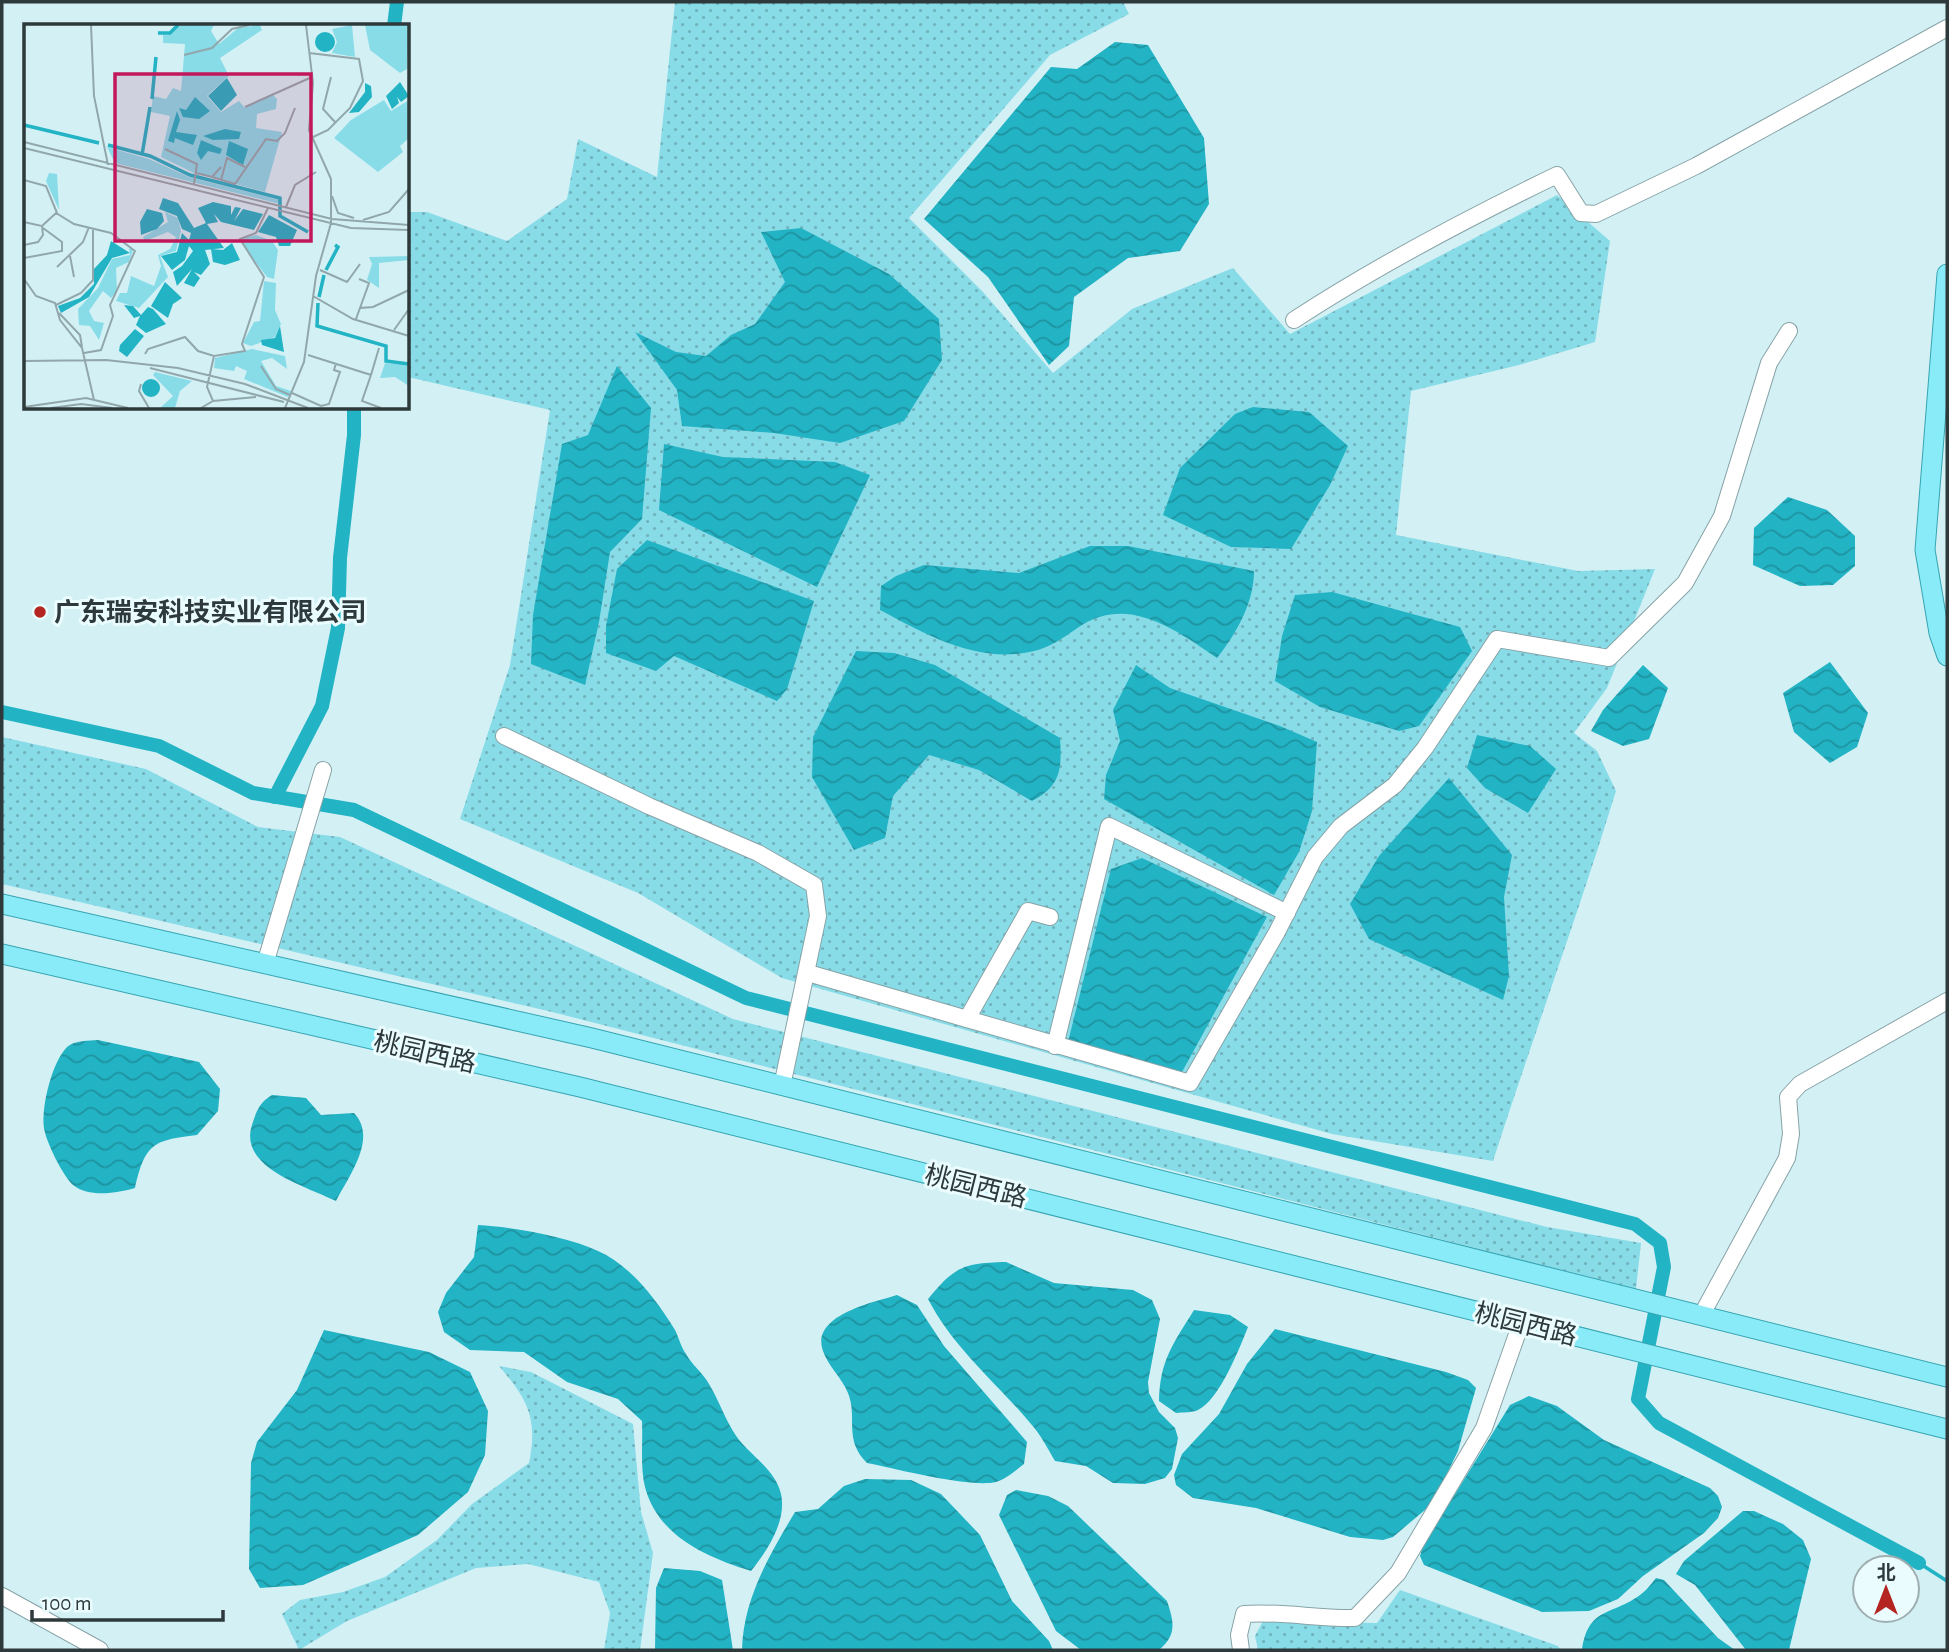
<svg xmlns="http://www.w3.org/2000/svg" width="1949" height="1652" viewBox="0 0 1949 1652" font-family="'Alegreya Sans','Noto Sans SC',sans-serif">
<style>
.grass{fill:url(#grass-dots)}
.water{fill:url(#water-waves)}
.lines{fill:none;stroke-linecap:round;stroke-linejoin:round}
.stream{stroke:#22b3c4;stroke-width:3.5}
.canal{stroke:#22b3c4;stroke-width:14}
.minor-casing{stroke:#87a3a7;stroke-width:18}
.major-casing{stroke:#36a4b2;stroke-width:21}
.minor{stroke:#fff;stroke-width:16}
.major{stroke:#89ebf7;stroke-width:19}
.poi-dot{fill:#b42420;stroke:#eafcfe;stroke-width:2.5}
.labels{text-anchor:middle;stroke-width:6;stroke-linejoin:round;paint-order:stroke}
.poi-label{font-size:26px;font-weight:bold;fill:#2e393b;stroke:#eafcfe;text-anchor:start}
.street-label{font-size:26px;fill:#2e393b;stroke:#eafcfe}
.inset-river{fill:none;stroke:#22b3c4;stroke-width:3.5}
.inset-road{fill:none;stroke:#91a7ab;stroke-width:2}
.view{fill:#c2185b;fill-opacity:0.15;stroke:#c2185b;stroke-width:3.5}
.inset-edge{fill:none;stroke:#2e393b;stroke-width:3.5}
</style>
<defs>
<pattern id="grass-dots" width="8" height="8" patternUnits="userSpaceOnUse" patternTransform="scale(1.75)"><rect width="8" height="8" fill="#88dce8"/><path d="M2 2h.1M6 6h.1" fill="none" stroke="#70b3bd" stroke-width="1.8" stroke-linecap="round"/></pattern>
<pattern id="water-waves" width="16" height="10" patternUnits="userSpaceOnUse" patternTransform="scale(1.75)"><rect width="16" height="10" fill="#22b3c4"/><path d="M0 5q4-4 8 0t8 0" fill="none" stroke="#1e93a0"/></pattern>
</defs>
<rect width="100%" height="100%" fill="#d3f1f5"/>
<g class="grass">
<path d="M675 2H1123L1129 14 1050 55 909 218 983 292 1053 373 1132 309 1233 268 1290 334 1557 195 1610 241 1595 342 1519 365 1411 391 1396 535 1578 571 1655 569 1607 688 1574 733 1597 751 1616 791C1578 915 1533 1037 1493 1161L1332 1134 782 978 638 893 460 819 510 665 550 410 408 377V212H427L507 241 567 199 578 139 657 177Z"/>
<path d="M2 737 146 769 258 827 340 837 733 1019 1547 1227 1641 1243 1636 1289 548 1011 2 884Z"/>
<path d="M499 1366 531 1372 633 1424 641 1512 653 1553 640 1650H604L610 1613 599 1582 528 1564 476 1568 347 1621 299 1650 282 1614 300 1600 343 1592 385 1577 437 1540 472 1504 529 1463C538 1418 528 1400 499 1366Z"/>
<path d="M1400 1590 1558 1646 1561 1650H1258L1255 1636 1263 1621 1377 1623Z"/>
</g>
<g class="water">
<path d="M1115 42 1148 45 1204 138 1209 204 1180 251 1128 258 1074 297 1069 346 1049 365 988 277 924 219 1051 67 1077 69Z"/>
<path d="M801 228 889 274 939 319 942 360 904 421 840 443 774 433 682 426 677 390 635 332 676 352 706 356 731 335 755 324 785 282 761 232Z"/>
<path d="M617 366 651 408 642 519 610 552 599 622 585 685 531 664 533 615 562 444 588 435Z"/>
<path d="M1253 407 1309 412 1348 446 1330 485 1291 549 1231 547 1163 515 1180 468 1235 414Z"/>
<path d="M664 444 723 457 835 462 870 475 817 587 659 510Z"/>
<path d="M1788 497 1827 510 1855 536V566L1833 585 1800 586 1753 565 1754 528Z"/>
<path d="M647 540 814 601 787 689 777 701 674 656 656 671 606 653V626L617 569Z"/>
<path d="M1090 546H1128L1254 571C1254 603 1236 634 1217 658 1178 631 1129 595 1082 625 1056 642 1048 651 1015 654 967 658 921 632 880 610L881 586 896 576 924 565 1019 573Z"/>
<path d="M1332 592 1460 627 1472 651 1419 726 1399 731 1320 707 1275 681 1282 636 1295 595Z"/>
<path d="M856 651 894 653 935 665 1060 738C1062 769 1061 786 1032 801L979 770 929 755 893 796 885 838 854 850 812 777 813 737Z"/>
<path d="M1830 662 1868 713 1857 747 1830 763 1794 732 1783 693Z"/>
<path d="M1136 665 1170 688 1280 726 1317 742 1312 811 1299 852 1274 895 1104 799 1106 775 1120 741 1113 710Z"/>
<path d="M1643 665 1668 688 1649 739 1623 746 1591 731 1603 710Z"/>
<path d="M1477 735 1530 746 1556 769 1528 813 1485 788 1467 768Z"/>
<path d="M1449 778 1512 855 1504 897 1509 976 1503 1000 1369 939 1350 904 1379 856Z"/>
<path d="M1142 858 1267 917 1182 1072 1068 1042 1111 869Z"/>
<path d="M98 1040 199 1062 220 1089 218 1111 197 1135C153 1140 145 1144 135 1188 118 1193 89 1198 73 1185 63 1176 46 1142 44 1128 41 1107 52 1062 67 1047 75 1040 89 1041 98 1040Z"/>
<path d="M272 1095 306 1098 321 1115 354 1113C378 1138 349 1176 336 1201 306 1186 238 1168 252 1125 257 1110 259 1103 272 1095Z"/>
<path d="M478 1225C513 1227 566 1236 598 1251 630 1265 657 1300 675 1330 679 1338 681 1347 686 1354 692 1365 703 1373 709 1384 718 1399 724 1416 733 1431 746 1454 775 1467 781 1494 787 1521 767 1551 751 1571 706 1557 658 1536 645 1487 640 1467 643 1442 642 1421L618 1399 567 1382 524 1352 470 1350 444 1332 438 1312 446 1293 474 1257Z"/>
<path d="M1006 1262 1054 1283 1133 1290 1152 1300 1160 1319 1148 1382 1149 1393 1159 1412 1175 1428 1178 1438 1172 1469 1165 1478 1145 1484 1113 1483 1086 1466 1055 1461C1048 1449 1041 1435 1031 1424 996 1382 954 1349 928 1299 955 1266 964 1263 1006 1262Z"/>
<path d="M897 1295 917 1305 944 1346 1027 1442 1024 1464C1016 1470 1006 1479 996 1482 970 1488 897 1469 867 1463 843 1439 858 1418 848 1393 842 1378 828 1366 823 1351 810 1315 875 1302 897 1295Z"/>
<path d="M1194 1310 1230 1315 1248 1327C1239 1349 1220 1399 1198 1410 1192 1413 1183 1412 1176 1413L1159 1401C1160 1360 1173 1344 1194 1310Z"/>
<path d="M1275 1329 1446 1372 1468 1380 1476 1388 1458 1451 1439 1490 1426 1509 1393 1537 1383 1540 1350 1537 1256 1508 1193 1498 1176 1485 1174 1475 1182 1454 1219 1414 1247 1364Z"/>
<path d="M324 1330 429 1352 470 1372 488 1411 485 1455 468 1492 418 1535 303 1585 260 1588 249 1569 251 1463 257 1442 297 1390Z"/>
<path d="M1529 1396 1557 1406 1604 1440 1710 1488 1718 1496 1722 1507 1718 1518 1704 1533 1643 1576 1618 1599 1589 1611 1542 1612 1424 1565 1420 1556 1423 1546 1510 1405Z"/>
<path d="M865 1479 911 1480 941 1494 980 1535 1012 1601 1049 1641 1053 1650H742C743 1599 770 1554 795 1512L818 1509 844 1486Z"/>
<path d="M1016 1490 1048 1496 1068 1506 1167 1601C1174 1622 1177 1635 1159 1650H1081L1056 1631 999 1515 1007 1495Z"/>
<path d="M1743 1511H1754L1783 1524 1803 1540 1811 1559 1789 1650H1746L1695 1585 1676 1574 1684 1561Z"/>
<path d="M664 1568 700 1571 722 1580 733 1650H655L656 1588Z"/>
<path d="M1656 1578 1664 1580 1718 1638 1735 1650H1582C1588 1607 1611 1616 1640 1595 1646 1591 1651 1584 1656 1578Z"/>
</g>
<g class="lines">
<path class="stream" d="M1919 1563 1947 1581"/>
<g class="canal">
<path d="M394 26 397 2"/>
<path d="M2 712 159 746 253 793 354 810 746 998 1635 1224 1660 1243 1664 1267 1638 1399 1659 1423 1919 1563"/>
<path d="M275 797 322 706 338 628 340 558 354 435V408"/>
</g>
<g class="minor-casing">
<g id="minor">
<path d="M1294 320C1378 265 1466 219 1557 175L1581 213 1596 214 1696 166 1947 28"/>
<path d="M504 736 649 806 758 853 814 885 818 916 782 1086"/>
<path d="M265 964 323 770"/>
<path d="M808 973 967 1019 1028 911 1050 917"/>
<path d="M967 1019 1190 1083 1277 932 1315 857 1341 826 1395 785 1425 748 1497 639 1609 658 1685 583 1722 516 1769 363 1789 331"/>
<path d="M1055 1046 1109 826 1287 913"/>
<path d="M1701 1316 1787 1158 1791 1134 1788 1097 1800 1084 1947 1001"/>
<path d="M2 1596 100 1650"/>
<path d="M1241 1650 1239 1635 1244 1614C1281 1611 1318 1619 1355 1618L1398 1573 1484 1428 1521 1323"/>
</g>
</g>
<g class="major-casing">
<g id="major">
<path d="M1947 274 1925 550 1939 633 1947 656"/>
<path d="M2 904 592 1038 1947 1377"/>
<path d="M2 954 580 1087 1947 1429"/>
</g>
</g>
<use href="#minor" class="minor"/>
<use href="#major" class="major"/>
</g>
<circle class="poi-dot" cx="40" cy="612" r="7"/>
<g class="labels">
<g class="poi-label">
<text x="54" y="621">广东瑞安科技实业有限公司</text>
</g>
<g class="street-label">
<text transform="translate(425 1052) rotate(13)" y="9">桃园西路</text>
<text transform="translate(976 1186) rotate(14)" y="9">桃园西路</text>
<text transform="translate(1526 1324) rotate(14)" y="9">桃园西路</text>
</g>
</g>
<g transform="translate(24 24)">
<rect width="385" height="385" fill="#d3f1f5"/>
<path d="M155 1H190L187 7 195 20 214 4 236 1 238 6 196 34 205 52 183 72 197 88 215 77 221 84 248 70 253 75 252 85 233 90 232 104 258 108 241 168 170 149 137 133 146 92 127 88 129 72 142 75 149 64 157 67 161 20 139 19V11L147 10ZM328 1 331 33 308 29 313 18 308 5ZM341 1H385L383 45 376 49 346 26ZM360 76 367 87 385 76V114L376 122 379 128 354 148 310 114 327 96ZM83 123 125 135 165 153 256 176V180L91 139ZM25 149 33 150 35 186 22 157ZM141 188 154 194 157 207 152 227 136 232 144 253 115 284 92 277 96 269H103L107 252 130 262 137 242 134 231 146 225 152 213 144 208 121 217 119 213 144 198ZM232 211 248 217 254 226 250 255 243 253 218 220V214ZM105 224 109 226 105 238 92 244 93 267 87 274 79 267 65 287 70 297 80 299 75 316 66 302 55 301 54 285 74 264 88 235 106 231ZM240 257 252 259 251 286 257 300 251 313 227 322 219 319 230 298 236 297ZM228 325 261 332 263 345 248 334 237 337 252 362 267 367 264 373 220 355 223 347 212 342 210 347 190 344 191 334ZM131 348 168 357 156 367 151 384H136L149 372 129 351Z" fill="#88dce8"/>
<path d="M385 232V236L355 239V264L343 256 348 240 345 233ZM361 339 385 341V362L371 353 356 354Z" fill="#88dce8"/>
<path d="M291 18a10 10 0 1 1 20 0a10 10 0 1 1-20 0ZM203 54 213 71 197 87 184 72ZM376 58 385 72 377 78 373 73 375 79 368 85 362 72ZM341 59 347 62 348 73 335 88 325 89 341 68ZM171 73 186 87 175 95 159 93 155 84 162 86ZM153 87 156 96 152 108 173 111 169 121 151 114 150 119 144 117ZM201 105 217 108 215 115 189 116 179 112ZM177 116 198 125 196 130 184 127 177 136 173 129ZM205 117 224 125 219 141 202 131ZM139 174 154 179 170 204 182 199 174 184 189 178 207 182V191L211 183 217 184 210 197 219 185 239 190 230 206 197 198 190 190 194 198 183 200 200 224 181 226 186 240 177 251 170 248 176 254 170 263 160 259 168 245 153 262 149 248 158 242 169 227 165 222 161 236 148 246 137 232 153 228 158 209 165 216 167 209 158 205 153 192 135 185ZM123 185 138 189 140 197 133 205 117 211 116 198ZM245 191 273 206 266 222H255L252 213 234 208ZM87 217 106 229 88 234 65 273 37 289 34 282 56 274 70 260 69 246 83 231ZM208 219 216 236 201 241 189 238 187 225 199 226ZM141 258 158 274 149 280 144 294 127 282ZM100 281 109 282 117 291 124 283 129 285 142 300 122 309 112 301 116 292 110 294ZM256 302 260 328 238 321 237 316 251 314ZM111 305 120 312 103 333 95 327 96 321ZM118 364a9 9 0 1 1 18 0a9 9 0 1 1-18 0Z" fill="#22b3c4"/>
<path class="inset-river" d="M134 9H146L154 1M128 75 132 33M0 101 75 119M84 121 126 132 166 151 256 174V192L284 208M118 131 126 83M302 246 314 223 311 221M295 273 300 251M294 279 293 302 362 322V337L385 340"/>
<path class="inset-road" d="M67 1 70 72 84 141M285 29 335 35 339 57 326 84 304 106 287 114M160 31 188 24 208 5 225 1M307 53 299 85 311 98M221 83 288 53M0 118 308 195 385 201M0 124 327 204 385 206M141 125 173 140 170 160M172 149 188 153 197 143M188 153 211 160 242 115 253 117 261 109 271 84M0 156 22 162 33 189M197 156 203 134 221 143M308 172 314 189 330 194M262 183 271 161 292 148M339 196 365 188 385 165M0 198 18 202 19 211 14 218 0 221M18 202 32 189 50 200 87 209 111 227 86 281 89 292 77 326 60 329M46 232 50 253M0 234 38 227V218L19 204M33 243 59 218 65 203M296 246 323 258 336 240M0 255 12 272 31 279 36 296 58 324 70 376M335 255 345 259 336 284M289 272 329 295 385 312M32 281 57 269 69 256V204M35 289 56 311 58 323M332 295 336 284 349 283 385 266M370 306 385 285M121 330 124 325 161 313 174 327 190 332 221 327 218 320 240 253 216 215 232 209 244 184M284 331 347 351 338 377 357 384M0 337 82 336 154 344 221 360 284 384M237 342 252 365 266 371M126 344 260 378M347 351 355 324M117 360 115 367 125 384M268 369 297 382 305 380 316 348 310 346 312 339M189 377 183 363 190 332M0 383 62 374 104 384M27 384 57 380 88 384M177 384 189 377 232 373M261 384 280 338 292 252 307 199V155L285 106 289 59 282 1"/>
<path class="view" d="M91 50H287V217H91Z"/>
<rect width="385" height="385" class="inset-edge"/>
</g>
<rect width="1949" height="1652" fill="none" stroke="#2e393b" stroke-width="7"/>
<g transform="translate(1886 1589)"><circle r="33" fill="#eafcfe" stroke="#9faeb0" stroke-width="2"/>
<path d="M0-5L12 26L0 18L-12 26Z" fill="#b42420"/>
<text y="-10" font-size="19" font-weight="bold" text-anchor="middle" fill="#2e393b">北</text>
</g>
<path d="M32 1610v10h191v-10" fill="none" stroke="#2e393b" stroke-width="3.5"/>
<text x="42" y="1610" font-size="21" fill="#2e393b" stroke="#eafcfe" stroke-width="5" paint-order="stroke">100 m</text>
</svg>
